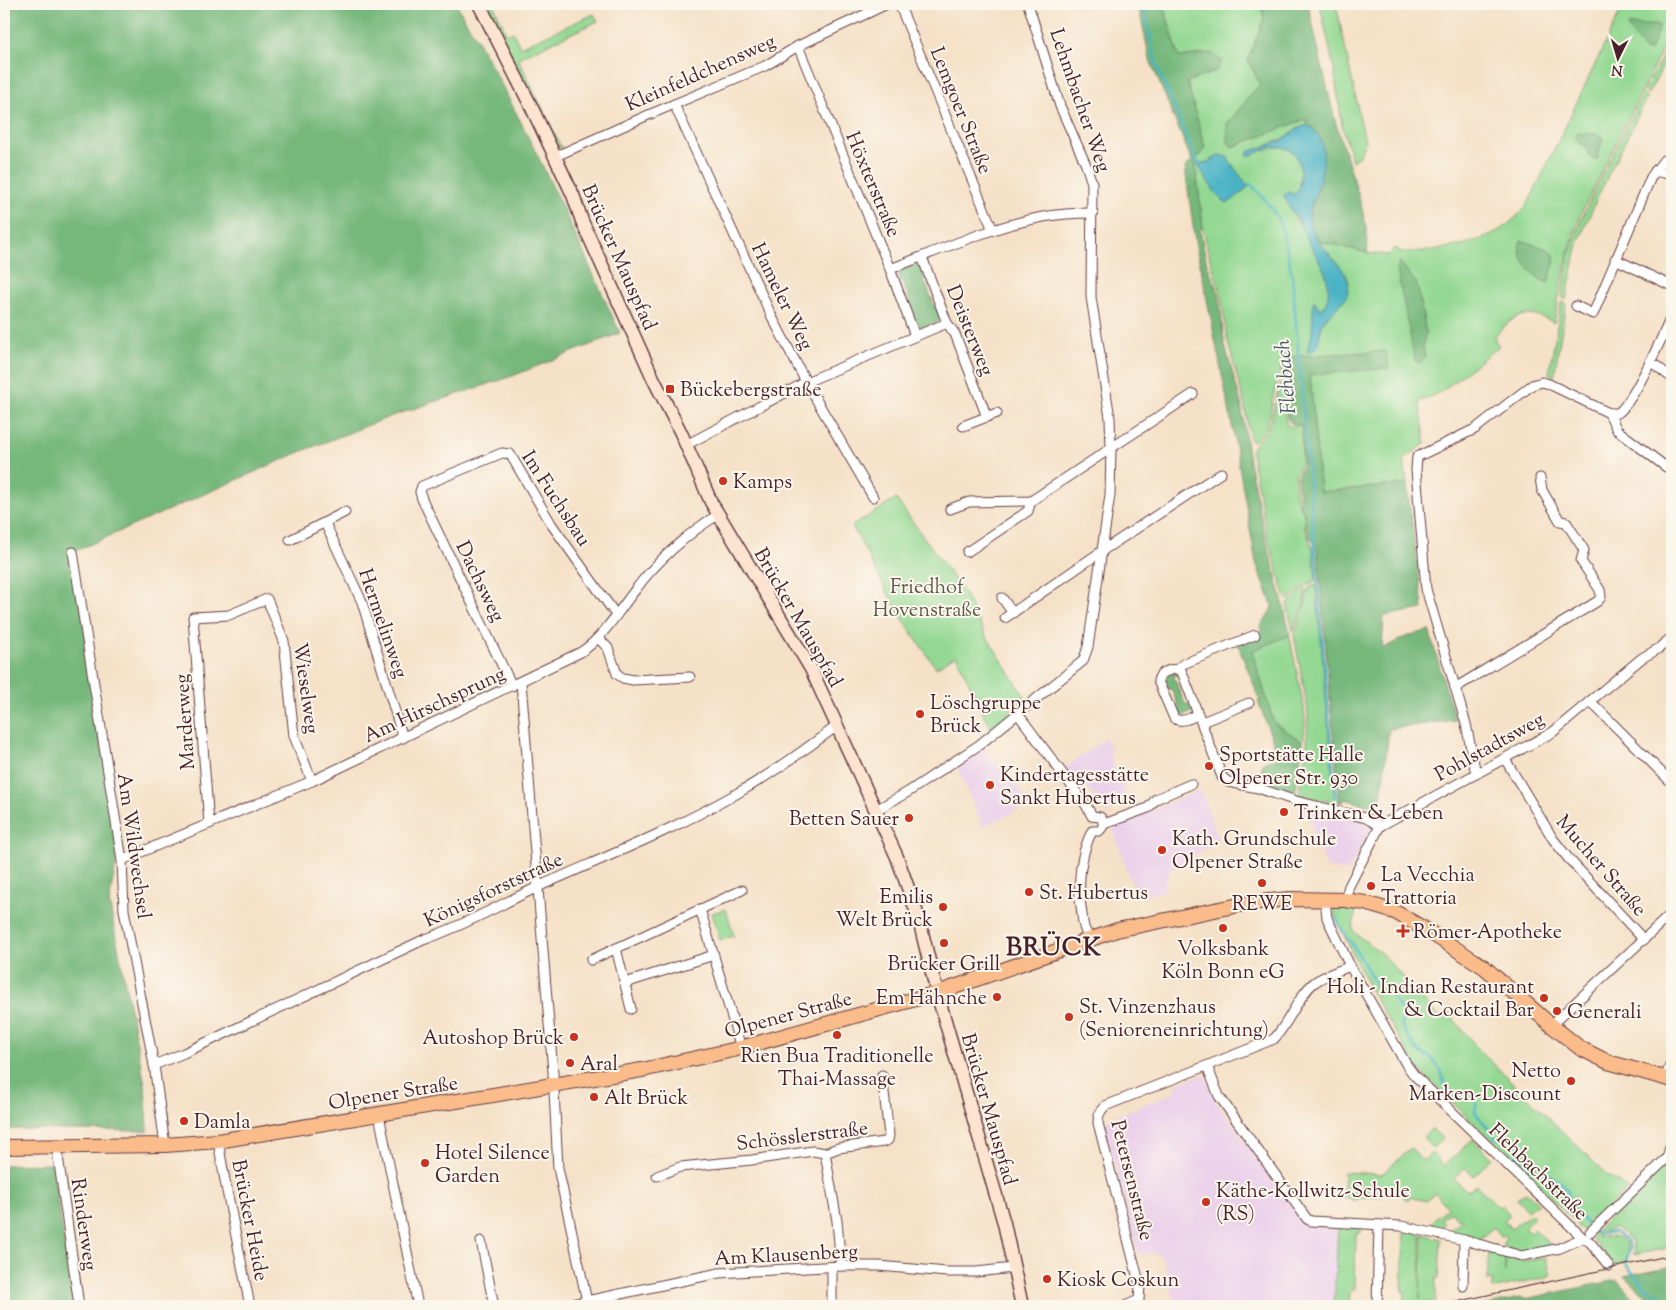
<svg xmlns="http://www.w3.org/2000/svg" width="1676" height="1310" viewBox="0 0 1676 1310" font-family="'Sorts Mill Goudy',serif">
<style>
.built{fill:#ecd1ea}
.green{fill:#93d892;stroke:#6e7c5e;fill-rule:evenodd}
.forest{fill:#76b87c;stroke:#606c54}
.water{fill:#48b3c5;stroke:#496978}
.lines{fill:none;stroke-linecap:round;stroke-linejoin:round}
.stream{stroke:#48b3c5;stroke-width:2.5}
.street-casing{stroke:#643c42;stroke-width:11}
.secondary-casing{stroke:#643c42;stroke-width:15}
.primary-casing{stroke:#643c42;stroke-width:16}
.street{stroke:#fff;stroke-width:9}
.secondary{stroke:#fde4d1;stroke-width:12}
.primary{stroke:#fabc8b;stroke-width:14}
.tram{stroke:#4a1f2b;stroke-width:1}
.poi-dot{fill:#c8321e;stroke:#fbf7ec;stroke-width:2}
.labels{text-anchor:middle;stroke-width:4;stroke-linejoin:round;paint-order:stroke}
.street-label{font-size:20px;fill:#4a1f2b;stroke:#fbf7ec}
.poi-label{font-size:20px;fill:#4a1f2b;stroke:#fbf7ec;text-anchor:start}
.park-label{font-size:20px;fill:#60564a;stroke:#fbf7ec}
.water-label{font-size:21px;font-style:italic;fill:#495a69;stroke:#fbf7ec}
.district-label{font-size:25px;font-weight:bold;letter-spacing:1px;fill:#4a1f2b;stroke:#fbf7ec}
</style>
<rect width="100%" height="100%" fill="#fbf7ec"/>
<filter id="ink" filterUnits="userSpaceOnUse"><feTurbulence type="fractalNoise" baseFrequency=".02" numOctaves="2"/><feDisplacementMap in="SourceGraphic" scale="10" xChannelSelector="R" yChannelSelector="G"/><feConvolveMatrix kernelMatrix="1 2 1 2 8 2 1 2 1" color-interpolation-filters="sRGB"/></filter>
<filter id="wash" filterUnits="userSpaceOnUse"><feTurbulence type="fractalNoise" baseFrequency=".0096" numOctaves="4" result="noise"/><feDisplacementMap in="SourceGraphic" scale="20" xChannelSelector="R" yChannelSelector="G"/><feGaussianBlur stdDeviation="1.12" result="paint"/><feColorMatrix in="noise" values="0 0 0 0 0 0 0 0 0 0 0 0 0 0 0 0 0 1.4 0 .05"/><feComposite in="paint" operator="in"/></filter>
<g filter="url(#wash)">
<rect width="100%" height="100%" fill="#f5e1c7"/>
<g class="built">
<path d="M1106 738 1112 751 1109 753 1129 804 1109 811 1110 813 1107 814 1085 785 1083 787 1077 778 1074 780 1065 768Z"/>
<path d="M985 748 993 764 996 763 1007 777 1022 792 1027 806 983 827 957 767Z"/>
<path d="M1201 790 1219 840 1178 866 1170 869 1163 891 1136 897 1112 827Z"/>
<path d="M1304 806 1365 821 1368 825 1370 829 1368 836 1349 871 1328 869Z"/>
<path d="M1200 1075 1206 1077 1215 1100 1299 1217 1301 1223 1305 1226 1337 1227 1334 1306H1176L1169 1284 1170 1281 1162 1258 1159 1255 1152 1253 1140 1255 1137 1251 1105 1125 1107 1120 1175 1092 1177 1084Z"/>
</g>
<g class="green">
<path d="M485 4H493L507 34 513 32 520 47 594 14 598 21 518 58 562 149 555 145Z"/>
<path d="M1163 4H1261L1264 19 1248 60 1260 84 1227 124 1232 147 1306 119 1308 125 1299 128 1281 140 1248 152 1251 155C1259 152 1269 147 1277 147 1303 147 1303 175 1297 193L1294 194 1288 192 1284 194C1291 221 1348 283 1322 309L1318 307 1314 300 1312 334 1307 351 1319 339 1323 322 1345 299 1349 282 1347 276 1319 241 1367 253 1388 255 1395 248 1402 252H1411C1457 248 1506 241 1531 198L1624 4H1672V30L1581 214C1567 250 1561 286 1554 323 1528 308 1514 314 1495 336V340L1499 346 1442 391 1419 402 1426 443 1404 459 1407 484 1320 492 1310 374 1389 368 1281 356C1282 363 1279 369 1282 376 1266 394 1279 425 1252 442L1250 440 1244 402 1227 339 1221 294 1210 259 1203 228 1195 161 1205 148 1187 82 1216 71 1211 53 1179 57ZM1220 155 1227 157 1239 176 1246 182 1248 187 1229 202 1198 165V163C1206 165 1213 159 1220 155Z"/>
<path d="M1320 4H1336L1365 142 1359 156 1352 161 1342 125 1334 69Z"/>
<path d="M1672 38 1670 48 1672 58 1668 57 1648 94 1645 90Z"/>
<path d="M1643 94 1647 97 1598 196 1578 243 1566 300 1563 298 1562 296 1569 255 1580 223 1596 188Z"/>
<path d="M1563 302 1566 303 1554 377 1549 374 1561 303Z"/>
<path d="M1281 383 1283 384 1288 407 1285 417 1287 425 1292 427 1298 425 1301 427 1302 457 1301 464 1295 476 1296 495 1300 507 1302 509 1305 519 1304 527 1313 549 1316 580 1302 588 1288 600 1285 596 1267 535 1251 452C1253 442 1263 438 1267 429 1275 415 1274 397 1281 383Z"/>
<path d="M896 499 952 576 966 596 985 634 1027 700 990 728 956 655 936 668 899 614 852 526Z"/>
<path d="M1316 584 1335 803 1299 795 1307 744 1308 711 1294 635 1305 606 1308 589 1311 586Z"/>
<path d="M1303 589H1306L1304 604 1293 631 1287 604Z"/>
<path d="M1287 623 1304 708 1305 725 1303 742 1274 723 1257 668 1249 654 1258 645 1272 642Z"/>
<path d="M1335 907 1356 911 1353 926 1354 932 1383 955 1440 1019 1448 1012 1479 1050 1606 1174 1628 1189 1587 1230H1583L1577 1227V1224L1422 1073 1413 1062 1370 990 1335 917Z"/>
<path d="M726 909 734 936 720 940 712 913Z"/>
<path d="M1432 1129 1443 1139 1432 1148 1423 1137Z"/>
<path d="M1473 1140 1492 1158 1474 1176 1465 1168 1454 1179 1467 1191 1476 1185 1499 1207 1502 1205 1510 1215 1504 1220 1511 1229 1531 1214 1534 1218 1524 1228 1530 1233 1534 1229 1549 1243 1550 1247 1522 1252 1502 1247 1506 1236 1504 1235 1502 1237 1494 1227 1478 1240 1447 1232 1462 1221 1460 1218 1457 1220 1454 1214 1450 1212 1441 1219 1444 1223 1439 1230 1426 1227 1448 1208 1435 1192 1427 1201 1409 1197 1408 1200 1404 1199 1405 1188H1382V1196L1357 1198 1356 1200H1351L1350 1198 1343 1197 1344 1172 1382 1174 1411 1148 1423 1161 1432 1153 1443 1166Z"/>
<path d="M1672 1154V1247L1634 1255C1635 1239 1627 1235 1614 1228L1602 1233 1597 1230 1672 1158Z"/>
<path d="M1526 1192 1538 1203 1527 1211 1517 1199Z"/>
<path d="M1338 1227 1361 1228V1233H1356L1355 1290H1350V1306H1334Z"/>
<path d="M1404 1230 1421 1234 1420 1299 1423 1234 1441 1239 1439 1278H1436V1301L1404 1306 1405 1292H1402Z"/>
<path d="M1594 1232 1599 1237C1611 1235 1627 1235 1628 1251 1628 1255 1625 1259 1625 1263L1613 1265 1592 1239V1236Z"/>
<path d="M1489 1251 1505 1256V1273L1506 1257 1523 1261 1546 1257 1551 1276 1492 1289V1280H1487Z"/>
</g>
<g class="forest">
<path d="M4 4H456C519 109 569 221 620 333L510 377 392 416 300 452 73 552 118 853 109 901 145 1085 148 1131 4 1129Z"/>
<path d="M1138 4H1163L1179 57 1211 53 1222 61 1216 71 1187 82 1205 148 1195 161 1203 227 1200 231 1207 264 1219 294 1224 342 1241 403 1249 462 1264 532 1283 603 1290 635 1252 651 1274 723 1303 742 1295 794 1259 783 1263 763 1279 757 1258 701 1260 700 1238 645 1259 636 1261 632V626L1273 607 1256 563 1230 414 1195 240 1185 167 1192 161 1150 60Z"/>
<path d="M1261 4H1308C1317 42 1325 81 1335 120 1343 150 1373 227 1367 253L1319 241 1310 227 1309 220 1311 208 1320 183 1313 128 1308 125 1306 119 1232 147 1228 142 1227 124 1260 84 1248 60 1264 19Z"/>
<path d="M1629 25H1655L1660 26 1650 51 1644 50 1628 28Z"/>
<path d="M1577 133 1597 134 1603 138 1597 159 1593 160 1588 154 1586 146 1579 143 1575 139Z"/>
<path d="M1521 240 1547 249 1554 254 1555 260 1548 283C1534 278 1514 257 1521 240Z"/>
<path d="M1400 262 1417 284 1426 333 1423 344 1425 357 1420 363 1415 361 1398 274 1397 269Z"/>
<path d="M910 265C918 264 921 266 925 272L923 277 935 307 939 308 940 317 938 322C927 327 918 332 913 317L914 313 903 283 898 279 901 269Z"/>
<path d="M1386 351 1389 368 1310 375 1320 492 1407 484 1423 609 1384 616 1382 649 1403 638 1429 630 1455 720 1389 729 1380 808 1344 799 1343 803H1339L1317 547 1310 538 1305 525 1304 513 1300 505 1297 477 1303 465 1302 426 1292 424 1287 418C1291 397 1278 376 1284 357Z"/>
<path d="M1177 672 1181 676 1173 675 1185 704H1192L1193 712 1179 717 1174 711H1180L1172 690 1163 686 1162 682 1164 675Z"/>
<path d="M52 1164 74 1306H4V1165Z"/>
<path d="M1672 1266V1306H1659L1624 1276Z"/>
<path d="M1617 1280 1640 1306H1482L1520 1298 1525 1299Z"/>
</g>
<g class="water">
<path d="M1308 125C1328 137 1325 165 1319 184 1316 196 1308 208 1309 220 1311 248 1358 268 1347 295 1342 306 1331 311 1324 320 1317 331 1323 346 1309 353L1307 351 1312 334 1313 303 1315 301 1319 309 1323 308C1337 287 1320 261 1309 243 1304 235 1302 226 1297 218 1292 210 1286 203 1284 194L1286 192 1294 194 1297 193C1303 175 1303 146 1277 147 1269 147 1259 153 1251 155H1247L1248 152 1281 141 1299 128Z"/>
<path d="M1220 155 1227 157 1248 187 1233 200 1227 203C1216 197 1202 174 1197 162 1206 165 1212 160 1220 155Z"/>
</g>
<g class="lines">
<g class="stream">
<path d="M1143 4 1156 64 1191 148 1197 162 1200 163"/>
<path d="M1246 184 1252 185C1261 195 1272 207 1278 219 1286 236 1288 258 1292 276L1336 804"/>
<path d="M1336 917 1343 932 1353 945 1379 990 1391 995 1406 1018 1402 1023V1027L1417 1051 1430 1057 1441 1070 1445 1087 1456 1096 1460 1097 1467 1094C1478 1097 1477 1102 1475 1112L1495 1137 1499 1139 1510 1140 1517 1147V1158L1527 1168 1543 1171 1562 1183 1569 1194 1568 1205 1598 1234 1614 1232 1626 1239 1630 1247 1626 1262 1627 1266 1645 1287 1672 1301"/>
</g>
</g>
</g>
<g filter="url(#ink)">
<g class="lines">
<g class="street-casing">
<g id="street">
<path d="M899 4 993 230"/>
<path d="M798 46 890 269 915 336"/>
<path d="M674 104 772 317 806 382 873 497"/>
<path d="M554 157 646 116 765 66 798 46 887 4"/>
<path d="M1655 171 1672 175"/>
<path d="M922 257 947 323 955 334 987 417"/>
<path d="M1615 259 1672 286"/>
<path d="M890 269C940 250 990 227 1043 217 1059 214 1076 213 1093 213"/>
<path d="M1576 306 1593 314 1651 177 1664 160 1670 159 1672 161"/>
<path d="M1650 361 1672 378"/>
<path d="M1609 413 1617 430 1666 467 1672 469"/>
<path d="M963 426 997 413"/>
<path d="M686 445 806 382 947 323"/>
<path d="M950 509 969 502 1031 501 1193 394"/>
<path d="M325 523 362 602 403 738"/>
<path d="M290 540 345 512"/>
<path d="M73 552 122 860 124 910 154 1065 165 1145"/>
<path d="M967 552 1028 511 1031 501"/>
<path d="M1002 598 1013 613"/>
<path d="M1005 618 1102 551 1221 473"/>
<path d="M598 638 608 648 617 674 623 678 633 680 690 677"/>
<path d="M1179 669 1183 664 1255 635"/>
<path d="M521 682 553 1072 558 1168 588 1306"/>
<path d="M512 686 422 499 420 492 422 486 502 453 510 454 552 525 616 615"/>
<path d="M1455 688 1598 601 1601 597 1600 590 1581 561 1584 550 1566 522 1560 521 1542 490 1540 478"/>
<path d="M1590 701 1672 783"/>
<path d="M1018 714 1086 805 1092 816"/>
<path d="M1197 714C1191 719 1180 723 1174 718L1158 681C1159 672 1171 669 1179 669L1182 672 1222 777 1228 782 1258 788 1296 801 1366 818 1380 826"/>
<path d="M1202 722 1249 703"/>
<path d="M1505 759 1553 839 1568 858 1644 940"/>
<path d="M1476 774 1466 724 1426 589 1416 470 1417 457 1475 429 1532 385 1542 382 1549 384 1609 413H1618C1635 400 1662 337 1672 315"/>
<path d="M876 810 908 792 979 745 1083 661 1088 647 1110 495 1111 448 1110 418 1091 297 1092 183 1086 165 1060 106 1028 4"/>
<path d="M209 824 193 617 229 615 267 599 284 641 294 736 312 781"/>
<path d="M1104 824 1148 808 1156 799 1191 784"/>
<path d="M122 860 312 781 581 652C604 637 619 610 636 589 654 564 691 530 718 515"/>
<path d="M1325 899 1327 918 1350 966 1406 1064 1414 1075 1583 1238 1590 1242 1609 1266"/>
<path d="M1345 900 1349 886 1380 826 1553 732 1642 658 1658 649 1672 637"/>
<path d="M700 909 741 1048"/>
<path d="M1091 940C1084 932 1083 924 1082 914 1077 885 1079 858 1092 831H1099C1104 827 1105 822 1100 817L1092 816"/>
<path d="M616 948 631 1009"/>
<path d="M591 960 742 890"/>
<path d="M625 983 714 955"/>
<path d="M1551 1025 1672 913"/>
<path d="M154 1065 184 1053 423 940C464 926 501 904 540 886 605 857 675 829 736 794 772 774 804 750 837 726"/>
<path d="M1207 1066 1219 1096 1307 1219 1311 1221 1401 1226 1464 1240 1522 1256 1560 1248 1583 1238"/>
<path d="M1665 1078 1672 1061"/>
<path d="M379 1115 418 1306"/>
<path d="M218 1141 225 1181 250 1306"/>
<path d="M58 1146V1156L79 1306"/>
<path d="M825 1153 837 1221 841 1266"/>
<path d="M657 1176 680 1167 752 1160 813 1151 825 1153 838 1148 884 1142 888 1140 889 1135 882 1075"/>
<path d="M1590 1232 1667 1158 1672 1140"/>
<path d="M481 1241 494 1306"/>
<path d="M1463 1286 1464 1240"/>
<path d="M1377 1305 1379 1225"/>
<path d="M563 1306 719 1273 841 1266H879L947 1272H976L1013 1268"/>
<path d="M832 1306V1267"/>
<path d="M1125 1306 1139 1300 1140 1286 1098 1123C1098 1115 1100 1111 1105 1106L1274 1039C1289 1023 1299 994 1315 982 1325 975 1339 971 1350 966"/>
</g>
</g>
<g class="secondary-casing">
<path id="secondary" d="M479 4 531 106 573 195 582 221 654 380 681 433 711 502 811 669 897 857 918 916 937 993 1004 1223 1022 1306"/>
</g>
<g class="primary-casing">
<path id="primary" d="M4 1147 165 1145 218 1141 642 1070 733 1050 937 993 1117 930 1249 903 1289 899 1345 900 1365 903 1395 912 1428 931 1484 967 1551 1025 1580 1048 1608 1062 1672 1080"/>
</g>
<use href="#street" class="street"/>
<use href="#secondary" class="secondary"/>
<use href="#primary" class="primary"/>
<path class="tram" d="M1437 1306 1672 1255"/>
</g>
</g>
<g class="poi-dot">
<rect x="665" y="384" width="10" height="10" rx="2.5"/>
<circle cx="723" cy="481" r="5"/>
<circle cx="920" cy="714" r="5"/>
<circle cx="1209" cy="766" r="5"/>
<circle cx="990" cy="785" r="5"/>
<circle cx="1284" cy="812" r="5"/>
<circle cx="909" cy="818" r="5"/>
<circle cx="1162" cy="850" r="5"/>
<circle cx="1262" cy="883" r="5"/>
<circle cx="1371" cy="886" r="5"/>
<circle cx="1029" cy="892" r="5"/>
<circle cx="943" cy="907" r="5"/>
<circle cx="1223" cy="928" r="5"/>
<path d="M1400.5 923.5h5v5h5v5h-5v5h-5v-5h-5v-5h5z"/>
<circle cx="944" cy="943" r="5"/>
<circle cx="997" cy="997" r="5"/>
<circle cx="1544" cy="998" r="5"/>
<circle cx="1557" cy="1011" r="5"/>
<circle cx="1069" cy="1017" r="5"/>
<circle cx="837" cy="1035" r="5"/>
<circle cx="574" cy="1037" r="5"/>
<circle cx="570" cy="1063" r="5"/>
<circle cx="1571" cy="1081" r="5"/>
<circle cx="594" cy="1097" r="5"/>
<circle cx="184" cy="1121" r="5"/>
<circle cx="425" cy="1163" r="5"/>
<circle cx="1206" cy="1202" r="5"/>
<circle cx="1047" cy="1279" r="5"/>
</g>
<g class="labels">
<g class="street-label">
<text transform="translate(700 72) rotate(-24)" y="7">Kleinfeldchensweg</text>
<text transform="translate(1081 100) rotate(71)" y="7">Lehmbacher Weg</text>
<text transform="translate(962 110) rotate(68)" y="7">Lemgoer Straße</text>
<text transform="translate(874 184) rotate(67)" y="7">Höxterstraße</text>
<text transform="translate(620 257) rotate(66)" y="7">Brücker Mauspfad</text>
<text transform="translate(783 296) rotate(64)" y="7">Hameler Weg</text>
<text transform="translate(971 330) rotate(68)" y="7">Deisterweg</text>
<text transform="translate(557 498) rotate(57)" y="7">Im Fuchsbau</text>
<text transform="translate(481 581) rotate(64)" y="7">Dachsweg</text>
<text transform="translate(799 617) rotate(60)" y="7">Brücker Mauspfad</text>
<text transform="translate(384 623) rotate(71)" y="7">Hermelinweg</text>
<text transform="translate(307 688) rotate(82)" y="7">Wieselweg</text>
<text transform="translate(434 704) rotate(-25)" y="7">Am Hirschsprung</text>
<text transform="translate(184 722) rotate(-94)" y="7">Marderweg</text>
<text transform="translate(1489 746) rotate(-29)" y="7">Pohlstadtsweg</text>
<text transform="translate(135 846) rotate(82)" y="7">Am Wildwechsel</text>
<text transform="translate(1602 865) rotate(49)" y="7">Mucher Straße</text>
<text transform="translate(493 889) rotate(-25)" y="7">Königsforststraße</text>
<text transform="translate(788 1014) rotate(-15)" y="7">Olpener Straße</text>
<text transform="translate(393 1092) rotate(-9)" y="7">Olpener Straße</text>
<text transform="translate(990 1109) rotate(74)" y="7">Brücker Mauspfad</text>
<text transform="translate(802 1135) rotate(-7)" y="7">Schösslerstraße</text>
<text transform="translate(1539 1171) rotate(44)" y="7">Flehbachstraße</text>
<text transform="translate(1133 1180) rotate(76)" y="7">Petersenstraße</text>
<text transform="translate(251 1220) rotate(79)" y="7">Brücker Heide</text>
<text transform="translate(85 1224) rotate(82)" y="7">Rinderweg</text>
<text transform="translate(786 1254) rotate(-3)" y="7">Am Klausenberg</text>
</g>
<g class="poi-label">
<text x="680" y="396">Bückebergstraße</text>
<text x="733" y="488">Kamps</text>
<text x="930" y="709">Löschgruppe<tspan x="930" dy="23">Brück</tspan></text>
<text x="1219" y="761">Sportstätte Halle<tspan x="1219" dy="23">Olpener Str. 930</tspan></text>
<text x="1000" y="781">Kindertagesstätte<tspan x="1000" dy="23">Sankt Hubertus</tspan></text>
<text x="1294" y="819">Trinken &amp; Leben</text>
<text x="899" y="825" text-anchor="end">Betten Sauer</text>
<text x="1172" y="845">Kath. Grundschule<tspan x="1172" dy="23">Olpener Straße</tspan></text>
<text x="1381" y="881">La Vecchia<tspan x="1381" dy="23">Trattoria</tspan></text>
<text x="1039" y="899">St. Hubertus</text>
<text x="933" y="903" text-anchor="end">Emilis<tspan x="933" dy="23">Welt Brück</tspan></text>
<text x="1262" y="910" text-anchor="middle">REWE</text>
<text x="1413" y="938">Römer-Apotheke</text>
<text x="1223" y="955" text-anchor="middle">Volksbank<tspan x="1223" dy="23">Köln Bonn eG</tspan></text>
<text x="944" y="970" text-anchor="middle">Brücker Grill</text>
<text x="1534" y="993" text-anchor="end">Holi - Indian Restaurant<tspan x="1534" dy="23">&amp; Cocktail Bar</tspan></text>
<text x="987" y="1004" text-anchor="end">Em Hähnche</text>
<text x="1079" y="1013">St. Vinzenzhaus<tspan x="1079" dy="23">(Senioreneinrichtung)</tspan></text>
<text x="1567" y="1018">Generali</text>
<text x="564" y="1044" text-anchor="end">Autoshop Brück</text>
<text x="837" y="1062" text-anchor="middle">Rien Bua Traditionelle<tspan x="837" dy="23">Thai-Massage</tspan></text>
<text x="580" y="1070">Aral</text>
<text x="1561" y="1077" text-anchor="end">Netto<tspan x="1561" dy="23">Marken-Discount</tspan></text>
<text x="604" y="1104">Alt Brück</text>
<text x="194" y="1128">Damla</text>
<text x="435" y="1159">Hotel Silence<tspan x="435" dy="23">Garden</tspan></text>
<text x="1216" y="1197">Käthe-Kollwitz-Schule<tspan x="1216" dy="23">(RS)</tspan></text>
<text x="1057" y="1286">Kiosk Coskun</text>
</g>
<g class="park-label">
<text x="927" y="593">Friedhof<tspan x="927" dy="23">Hovenstraße</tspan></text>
</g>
<g class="water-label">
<text transform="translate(1285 377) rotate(-95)" y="7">Flehbach</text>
</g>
<g class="district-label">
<text x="1054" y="955">BRÜCK</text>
</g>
</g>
<rect width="1676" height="1310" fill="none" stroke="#fbf7ec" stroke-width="20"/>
<g transform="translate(1618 58) rotate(185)" stroke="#fbf7ec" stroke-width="4" paint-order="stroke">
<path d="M0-4L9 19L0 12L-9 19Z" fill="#4a1f2b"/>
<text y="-8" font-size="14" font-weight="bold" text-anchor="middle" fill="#4a1f2b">N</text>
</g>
</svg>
